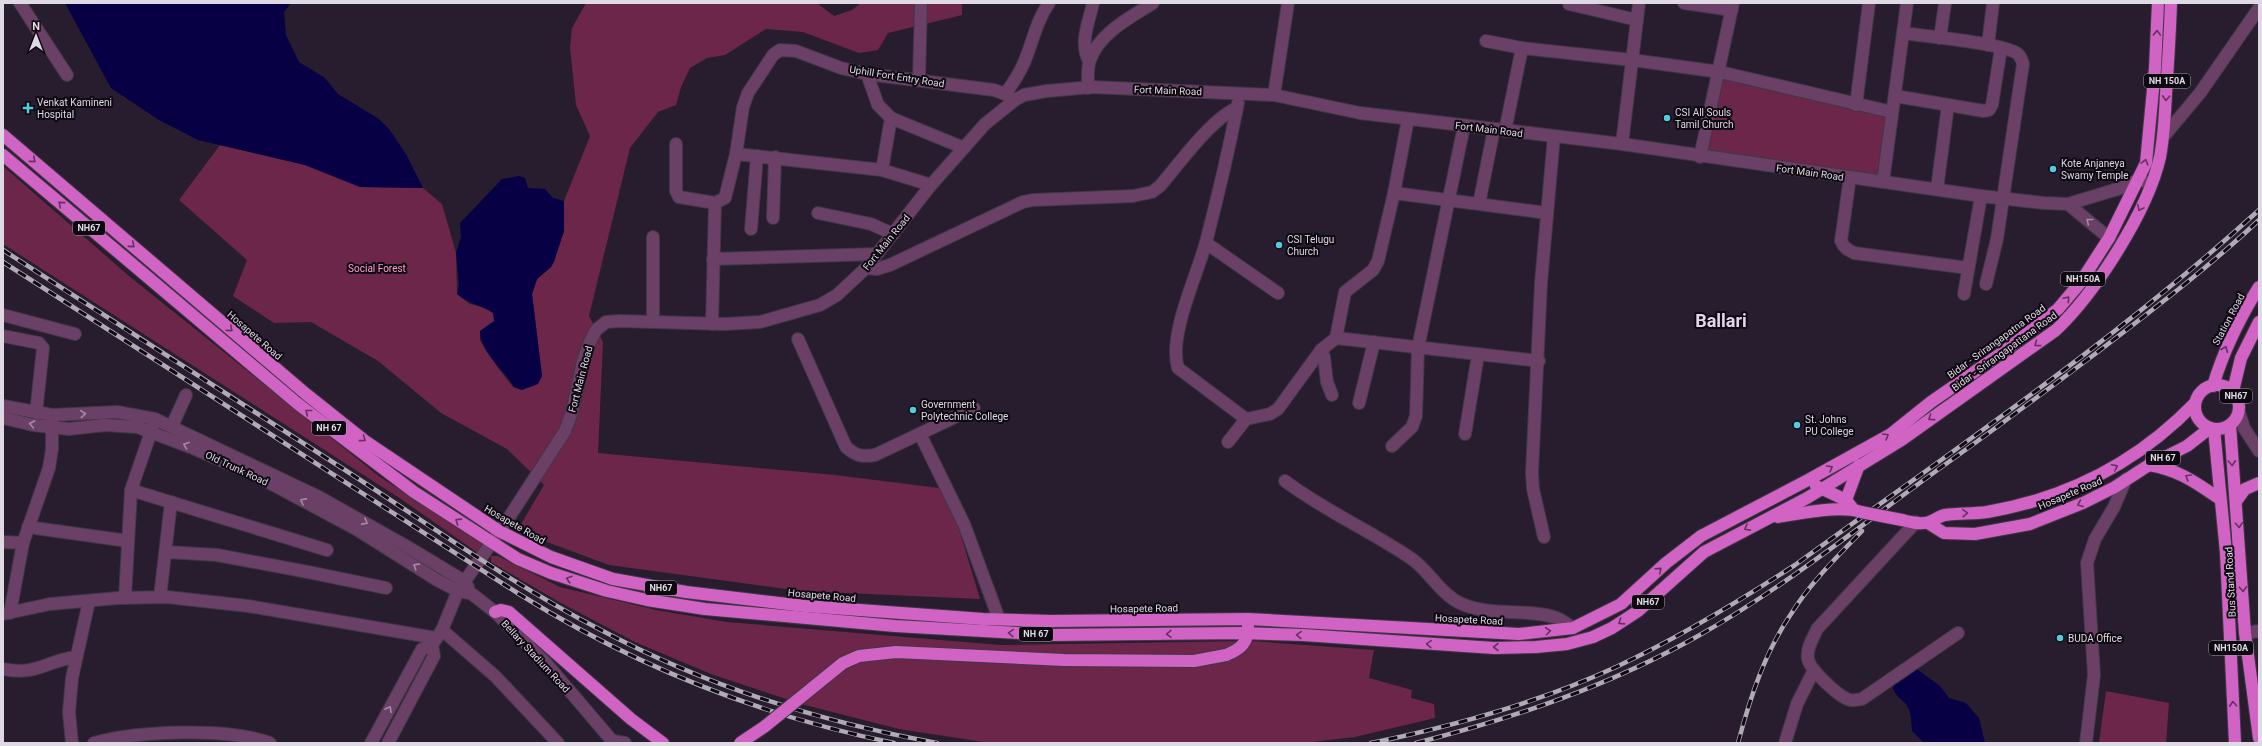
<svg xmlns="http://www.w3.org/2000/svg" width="2262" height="746" viewBox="0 0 2262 746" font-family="Roboto,sans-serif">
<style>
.green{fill:#6c2649}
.water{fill:#070044}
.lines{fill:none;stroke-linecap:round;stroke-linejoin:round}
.minor-casing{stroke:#413747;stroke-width:14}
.highway-casing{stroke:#413747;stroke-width:14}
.minor{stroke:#6b4066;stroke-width:12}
.highway{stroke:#d163c4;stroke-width:12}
.rail-casing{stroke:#b0a9b6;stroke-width:4.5}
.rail{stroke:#0e0911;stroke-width:3;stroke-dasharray:9;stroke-linecap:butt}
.highway-bridge-casing{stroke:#413747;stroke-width:14;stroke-linecap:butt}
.highway-bridge{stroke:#d163c4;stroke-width:12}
.oneway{stroke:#663162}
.oneway2{stroke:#a58ca5}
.poi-dot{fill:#54cade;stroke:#0e0911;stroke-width:1.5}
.labels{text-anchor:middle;stroke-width:4;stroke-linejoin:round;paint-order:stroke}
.shield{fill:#0e0911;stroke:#a09ba5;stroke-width:1}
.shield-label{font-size:9px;font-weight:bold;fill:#dfd9e4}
.street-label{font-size:10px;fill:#dfd9e4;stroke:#0e0911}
.poi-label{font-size:10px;fill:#dfd9e4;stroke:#0e0911;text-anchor:start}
.park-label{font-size:10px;fill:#ffa1ca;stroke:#0e0911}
.town-label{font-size:18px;font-weight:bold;fill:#e2d4ec;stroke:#0e0911}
</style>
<rect width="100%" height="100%" fill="#271d2e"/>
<g class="green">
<path d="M586 3H817L834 16 852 10 861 3H962V15L888 33 878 50 859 53 803 32 766 29 725 55 707 58 690 68 681 87 676 105 658 112 630 148 589 316 603 342 598 453 835 475 947 489 980 599 800 591 609 565 517 531 544 485 507 449 441 413 378 361 311 322 274 323 233 296 247 260 179 200 220 145 305 165 360 187 423 188 442 204 456 253 457 294 470 304 486 308 493 313 495 321 480 331V340L498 368 513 387 522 390 542 376 532 294 537 279 551 267 564 231V201L590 136 576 105 570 47 572 28Z"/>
<path d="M1721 75 1892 112 1883 182 1704 154Z"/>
<path d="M3 166 129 276 380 477 484 542 478 553 401 499 3 244Z"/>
<path d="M491 556H498L560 587 656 610 727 622 1000 645 1251 641 1374 650 1369 678 1412 690 1411 698 1434 704 1435 718 1355 737 1304 743H990L899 729 801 704 711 674 635 642 561 603 491 562Z"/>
<path d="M2106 691 2169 703 2166 743H2099Z"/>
</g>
<g class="water">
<path d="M65 3H291L284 12 286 35 299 62 325 78 338 94 379 119 389 129 406 154 423 188 360 187 305 165 198 140 159 120 111 88Z"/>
<path d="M519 176 525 178 528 188 545 189 553 198 564 201V231L554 262 551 267 537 279 532 294 542 376 538 384 522 390 514 387C504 369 480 353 480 331L494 321 493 313C481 305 468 304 457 294L459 285 456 253 461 237 460 223 502 179Z"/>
<path d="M1914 667 1940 686 1949 698 1966 703 1979 718 1985 743H1924L1912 731C1911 723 1912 710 1905 703 1900 698 1896 696 1893 689L1897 675Z"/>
</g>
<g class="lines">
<g class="minor-casing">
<g id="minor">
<path d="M20 3 67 75"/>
<path d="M1684 3 1732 10"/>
<path d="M1569 4 1637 20"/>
<path d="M1903 33C1923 36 2005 43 2018 54 2021 57 2022 60 2023 64L1997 239 1986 284"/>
<path d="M1940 38 1945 3"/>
<path d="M1486 41 1522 48 1632 60 1720 72 1892 112"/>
<path d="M1988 45 1993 3"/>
<path d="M1089 61C1079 43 1089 22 1093 3"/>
<path d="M867 74 878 105 891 118 964 148"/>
<path d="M919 80 921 3"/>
<path d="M1088 88C1088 79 1087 68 1090 60 1099 33 1131 17 1153 3"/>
<path d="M1005 94C1014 82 1022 70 1027 55 1034 37 1037 20 1049 3"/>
<path d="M1274 95 1288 3"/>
<path d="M1895 96 1984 111 1989 110 1992 105 2001 48"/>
<path d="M1238 103C1229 149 1218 196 1206 242 1197 276 1168 335 1178 368L1246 419"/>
<path d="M1856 105 1869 3"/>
<path d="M1505 131 1522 48"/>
<path d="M2164 136 2200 93 2259 8"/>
<path d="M676 144V191L679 197 715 203 725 198 736 154 743 107 748 93 773 55 780 50 796 51 841 68 867 74 994 90 1005 94 1015 100"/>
<path d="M1622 144 1639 3"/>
<path d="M736 154 882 170 931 185"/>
<path d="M1700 157 1733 3"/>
<path d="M882 170 891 118"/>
<path d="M1850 177 1841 241C1844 248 1848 250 1854 253L1968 268"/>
<path d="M1883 182 1907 3"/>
<path d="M1937 189 1948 105"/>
<path d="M1394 193 1547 213"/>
<path d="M1479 204 1494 129"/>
<path d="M2068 204 2109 238"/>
<path d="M818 213 871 224 893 234"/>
<path d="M773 218 775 157"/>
<path d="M751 229 757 156"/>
<path d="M1206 243 1278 293"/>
<path d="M713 259 877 254"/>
<path d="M866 268 877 269 890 265 1023 202 1033 200 1133 196 1152 192 1160 186C1178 165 1212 118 1237 108"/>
<path d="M1964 294 1981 196"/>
<path d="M3 315 75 334"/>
<path d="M653 321V237"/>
<path d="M712 324 715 203"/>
<path d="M3 336 39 343 43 348 36 413"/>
<path d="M1336 338 1345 292 1373 270 1378 261 1394 193 1408 119"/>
<path d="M798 339 846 447C856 456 862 457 875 455L974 408"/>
<path d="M1321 350 1324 357 1327 382 1332 395"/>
<path d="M1359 403 1374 342"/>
<path d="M3 406 52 415 117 412 155 419 319 497 406 546 464 581 468 587"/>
<path d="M2239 412 2244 428 2259 451"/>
<path d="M3 418 33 425 69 429 105 425 137 427 195 449 255 475 356 529 437 580 458 591 472 594 495 612 545 662 614 743"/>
<path d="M172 426 186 395"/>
<path d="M920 434 964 524 999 619"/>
<path d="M1465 434 1478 355"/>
<path d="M1228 442 1246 419 1270 414 1278 409 1321 350 1336 338 1539 361"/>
<path d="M1392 446 1412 427 1416 416 1418 348 1464 126"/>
<path d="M1285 481C1325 511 1371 531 1412 559 1430 572 1441 595 1462 604 1493 617 1524 608 1554 617 1561 619 1567 624 1573 628"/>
<path d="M131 490 327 550"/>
<path d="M1916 522 1817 629C1813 639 1806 648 1808 659 1810 670 1839 697 1850 700 1854 701 1859 699 1862 699L1958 633"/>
<path d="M28 527 128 541"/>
<path d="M1544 537 1533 489 1532 472 1541 283 1554 136"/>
<path d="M3 542 23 543"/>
<path d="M166 552 217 555 308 572 386 588"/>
<path d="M160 597 171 502"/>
<path d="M125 598 131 490 153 426"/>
<path d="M10 613 23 543 49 468 52 449V421"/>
<path d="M3 614 50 604 118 598 167 597 248 606 436 638"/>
<path d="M442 630 495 676 558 743"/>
<path d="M2245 633 2259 631"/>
<path d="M3 669C37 676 45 661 76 657"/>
<path d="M613 741 625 743"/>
<path d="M72 743 69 712 72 678 89 601"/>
<path d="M94 743C137 731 227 727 270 743"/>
<path d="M371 743 422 649 432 645"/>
<path d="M388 743 434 656 432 645 442 630 458 591 508 519 565 431 572 412 583 361 590 342 596 330 606 322 620 321 725 324 760 322 820 305 837 295 866 268 931 185 985 124 1015 100 1024 95 1047 91 1092 87 1274 95 1360 113 1622 144 1981 196 2044 203 2068 204 2121 188 2138 180 2151 183"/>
<path d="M1785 743 1797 704 1814 670"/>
<path d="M2086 743 2094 675 2087 563 2095 539 2114 507 2126 479"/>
</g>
</g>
<g class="highway-casing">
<g id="highway">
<path d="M3 135 306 394 365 441 499 531 551 557 613 579 686 592 805 606 983 619 1051 621 1248 619 1519 634 1573 628 1621 604 1666 563 1701 536 1808 480 1891 434 1931 402 2006 350 2058 309 2080 283 2109 238 2146 163 2155 68 2158 3"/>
<path d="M3 155 298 404 414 492 518 559 551 573 607 591 647 600 705 609 895 626 1051 635 1241 633 1303 635 1494 648 1536 647 1567 644 1593 637 1612 628 1638 611 1704 552 1807 498 1900 441 2056 330C2095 293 2148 211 2160 157 2164 136 2165 115 2166 94 2168 64 2170 33 2171 3"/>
<circle cx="2217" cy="407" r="22"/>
<path d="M2213 386C2224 349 2239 319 2259 287"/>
<path d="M2233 391 2241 358 2259 322"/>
<path d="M2230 425 2245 633 2259 738"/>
<path d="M2214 429 2226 553 2235 743"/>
<path d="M2149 465C2179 470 2195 482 2220 499"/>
<path d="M1816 486 1846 500 1853 509"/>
<path d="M1846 500 1859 465"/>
<path d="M2237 500 2245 489 2259 483"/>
<path d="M1778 517C1800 513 1841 505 1861 512"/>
<path d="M1902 520C1910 522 1921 525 1929 522 1934 521 1939 516 1945 515 1959 513 1973 514 1987 512 2069 498 2138 462 2195 403"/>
<path d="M1928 523 1944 533 1975 534 2030 524 2083 503 2115 487 2149 465 2187 446 2210 428"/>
<path d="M495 612 501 610 509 612 631 719 663 743"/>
<path d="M1226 655C1241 649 1248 643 1248 626"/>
</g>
</g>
<use href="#minor" class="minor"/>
<use href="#highway" class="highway"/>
<g class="rail-casing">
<g id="rail">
<path d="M3 250C117 324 231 397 345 470 428 524 510 583 599 629 704 685 820 722 937 743"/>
<path d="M3 262 519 594C633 665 761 716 894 743"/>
<path d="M1371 743C1454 726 1538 703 1616 667 1678 638 1738 602 1795 565 1952 451 2115 341 2259 210"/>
<path d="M1416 743C1514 718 1609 686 1698 636 1787 586 1866 521 1950 461 1999 426 2047 390 2095 354 2151 311 2208 268 2259 220"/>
<path d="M1738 743C1750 698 1765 652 1791 614 1810 583 1837 557 1862 531"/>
</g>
</g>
<use href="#rail" class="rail"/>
<g class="highway-bridge-casing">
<g id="highway-bridge">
<path d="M1861 512 1902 520"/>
<path d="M740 743 764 727 843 663 859 656 896 652 1064 660 1194 661 1226 655"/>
</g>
</g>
<use href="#highway-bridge" class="highway-bridge"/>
</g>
<defs><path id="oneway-chevron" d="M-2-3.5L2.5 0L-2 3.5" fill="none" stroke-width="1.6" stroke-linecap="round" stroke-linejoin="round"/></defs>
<g class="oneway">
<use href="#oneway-chevron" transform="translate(2157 33) rotate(-88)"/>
<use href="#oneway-chevron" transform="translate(2166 98) rotate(93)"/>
<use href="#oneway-chevron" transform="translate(33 160) rotate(40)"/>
<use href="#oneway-chevron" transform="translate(2145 162) rotate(-75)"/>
<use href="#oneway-chevron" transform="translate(61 204) rotate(-140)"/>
<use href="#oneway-chevron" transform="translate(2140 208) rotate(118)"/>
<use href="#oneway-chevron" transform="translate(132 245) rotate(40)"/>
<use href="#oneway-chevron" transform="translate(2067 299) rotate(-49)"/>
<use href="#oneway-chevron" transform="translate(230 329) rotate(41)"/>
<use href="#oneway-chevron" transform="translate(2037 344) rotate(144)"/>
<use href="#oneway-chevron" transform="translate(2225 349) rotate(-67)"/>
<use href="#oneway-chevron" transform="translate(308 412) rotate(-142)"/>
<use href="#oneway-chevron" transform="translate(1931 418) rotate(144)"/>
<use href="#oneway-chevron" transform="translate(1886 436) rotate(-30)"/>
<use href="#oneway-chevron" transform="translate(363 439) rotate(37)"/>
<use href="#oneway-chevron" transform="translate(2232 463) rotate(87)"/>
<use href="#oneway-chevron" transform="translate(2115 467) rotate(-27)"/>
<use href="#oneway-chevron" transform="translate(1830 468) rotate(-30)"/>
<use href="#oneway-chevron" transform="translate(2188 477) rotate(-149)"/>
<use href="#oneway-chevron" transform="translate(2080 504) rotate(157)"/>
<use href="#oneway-chevron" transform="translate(1965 513) rotate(-4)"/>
<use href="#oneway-chevron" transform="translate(458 521) rotate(-147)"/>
<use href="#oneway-chevron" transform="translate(2239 525) rotate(86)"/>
<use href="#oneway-chevron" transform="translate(1747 528) rotate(152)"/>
<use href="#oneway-chevron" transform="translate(1659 570) rotate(-42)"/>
<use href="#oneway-chevron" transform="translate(569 579) rotate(-162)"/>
<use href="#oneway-chevron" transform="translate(2243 589) rotate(87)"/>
<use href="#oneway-chevron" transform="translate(1621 622) rotate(147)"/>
<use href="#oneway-chevron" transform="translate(1548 631) rotate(-7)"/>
<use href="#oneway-chevron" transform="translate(1011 633) rotate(-177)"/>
<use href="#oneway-chevron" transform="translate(1169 634) rotate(179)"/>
<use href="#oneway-chevron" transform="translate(1299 635) rotate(-178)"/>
<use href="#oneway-chevron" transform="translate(1429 644) rotate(-176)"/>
<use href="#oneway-chevron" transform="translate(1496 647) rotate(-180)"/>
<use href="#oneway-chevron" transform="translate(2233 704) rotate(-93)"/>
</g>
<g class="oneway2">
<use href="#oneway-chevron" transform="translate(2089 221) rotate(-141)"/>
<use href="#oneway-chevron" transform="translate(83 414) rotate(-5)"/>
<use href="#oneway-chevron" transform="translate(32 424) rotate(-169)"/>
<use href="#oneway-chevron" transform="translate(186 445) rotate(-160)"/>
<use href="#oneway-chevron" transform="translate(303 501) rotate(-152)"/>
<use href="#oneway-chevron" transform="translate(365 522) rotate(29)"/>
<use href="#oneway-chevron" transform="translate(416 566) rotate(-148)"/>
<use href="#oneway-chevron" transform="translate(389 709) rotate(-62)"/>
</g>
<g class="poi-dot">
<path d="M26 102h4v4h4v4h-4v4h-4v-4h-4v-4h4z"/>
<circle cx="1667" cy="118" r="4"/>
<circle cx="2053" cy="169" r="4"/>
<circle cx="1279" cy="245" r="4"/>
<circle cx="913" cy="410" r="4"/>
<circle cx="1797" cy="425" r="4"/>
<circle cx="2060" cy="638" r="4"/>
</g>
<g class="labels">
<g class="shield">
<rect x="2144" y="74" width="46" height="14" rx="3"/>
<rect x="73" y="221" width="32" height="14" rx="3"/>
<rect x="2061" y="272" width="44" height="14" rx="3"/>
<rect x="2220" y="389" width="32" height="14" rx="3"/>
<rect x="312" y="421" width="34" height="14" rx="3"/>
<rect x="2146" y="451" width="34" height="14" rx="3"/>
<rect x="645" y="581" width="32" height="14" rx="3"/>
<rect x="1632" y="595" width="32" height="14" rx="3"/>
<rect x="1019" y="627" width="34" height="14" rx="3"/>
<rect x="2209" y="641" width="44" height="14" rx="3"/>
</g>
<g class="shield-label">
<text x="2167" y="84">NH 150A</text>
<text x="89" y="231">NH67</text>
<text x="2083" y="282">NH150A</text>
<text x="2236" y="399">NH67</text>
<text x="329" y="431">NH 67</text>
<text x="2163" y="461">NH 67</text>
<text x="661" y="591">NH67</text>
<text x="1648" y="605">NH67</text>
<text x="1036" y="637">NH 67</text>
<text x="2231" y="651">NH150A</text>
</g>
<g class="street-label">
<text transform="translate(897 76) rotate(9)" y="4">Uphill Fort Entry Road</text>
<text transform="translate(1168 90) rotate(2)" y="4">Fort Main Road</text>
<text transform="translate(1489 129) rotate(7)" y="4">Fort Main Road</text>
<text transform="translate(1810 172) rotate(8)" y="4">Fort Main Road</text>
<text transform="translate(886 242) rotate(-51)" y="4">Fort Main Road</text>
<text transform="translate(2228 319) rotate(-62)" y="4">Station Road</text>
<text transform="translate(255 335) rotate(41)" y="4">Hosapete Road</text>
<text transform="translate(1996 341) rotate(-36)" y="4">Bidar - Srirangapatna Road</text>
<text transform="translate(2004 351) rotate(-36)" y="4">Bidar - Srirangapattana Road</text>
<text transform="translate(580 379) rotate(-75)" y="4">Fort Main Road</text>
<text transform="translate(237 468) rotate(25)" y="4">Old Trunk Road</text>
<text transform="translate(2070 493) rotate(-23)" y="4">Hosapete Road</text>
<text transform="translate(515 524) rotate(30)" y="4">Hosapete Road</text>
<text transform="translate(2230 582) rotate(-93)" y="4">Bus Stand Road</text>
<text transform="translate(822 595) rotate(5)" y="4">Hosapete Road</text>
<text transform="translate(1144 608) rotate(-1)" y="4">Hosapete Road</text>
<text transform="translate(1469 619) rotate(3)" y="4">Hosapete Road</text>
<text transform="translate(536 656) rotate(47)" y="4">Bellary Stadium Road</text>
</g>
<g class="poi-label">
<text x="37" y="106">Venkat Kamineni<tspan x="37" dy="12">Hospital</tspan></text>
<text x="1675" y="116">CSI All Souls<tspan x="1675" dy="12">Tamil Church</tspan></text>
<text x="2061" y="167">Kote Anjaneya<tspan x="2061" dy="12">Swamy Temple</tspan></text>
<text x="1287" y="243">CSI Telugu<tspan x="1287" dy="12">Church</tspan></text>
<text x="921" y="408">Government<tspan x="921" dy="12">Polytechnic College</tspan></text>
<text x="1805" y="423">St. Johns<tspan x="1805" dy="12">PU College</tspan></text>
<text x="2068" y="642">BUDA Office</text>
</g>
<g class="park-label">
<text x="377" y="272">Social Forest</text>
</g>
<g class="town-label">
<text x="1721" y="327">Ballari</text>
</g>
</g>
<rect width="2262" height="746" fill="none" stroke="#dfd9e4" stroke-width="8"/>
<g transform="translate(36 36)" stroke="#0e0911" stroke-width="3" paint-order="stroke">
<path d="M0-3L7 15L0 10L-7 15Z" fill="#dfd9e4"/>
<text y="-6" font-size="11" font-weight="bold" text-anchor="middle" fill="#dfd9e4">N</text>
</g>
</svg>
